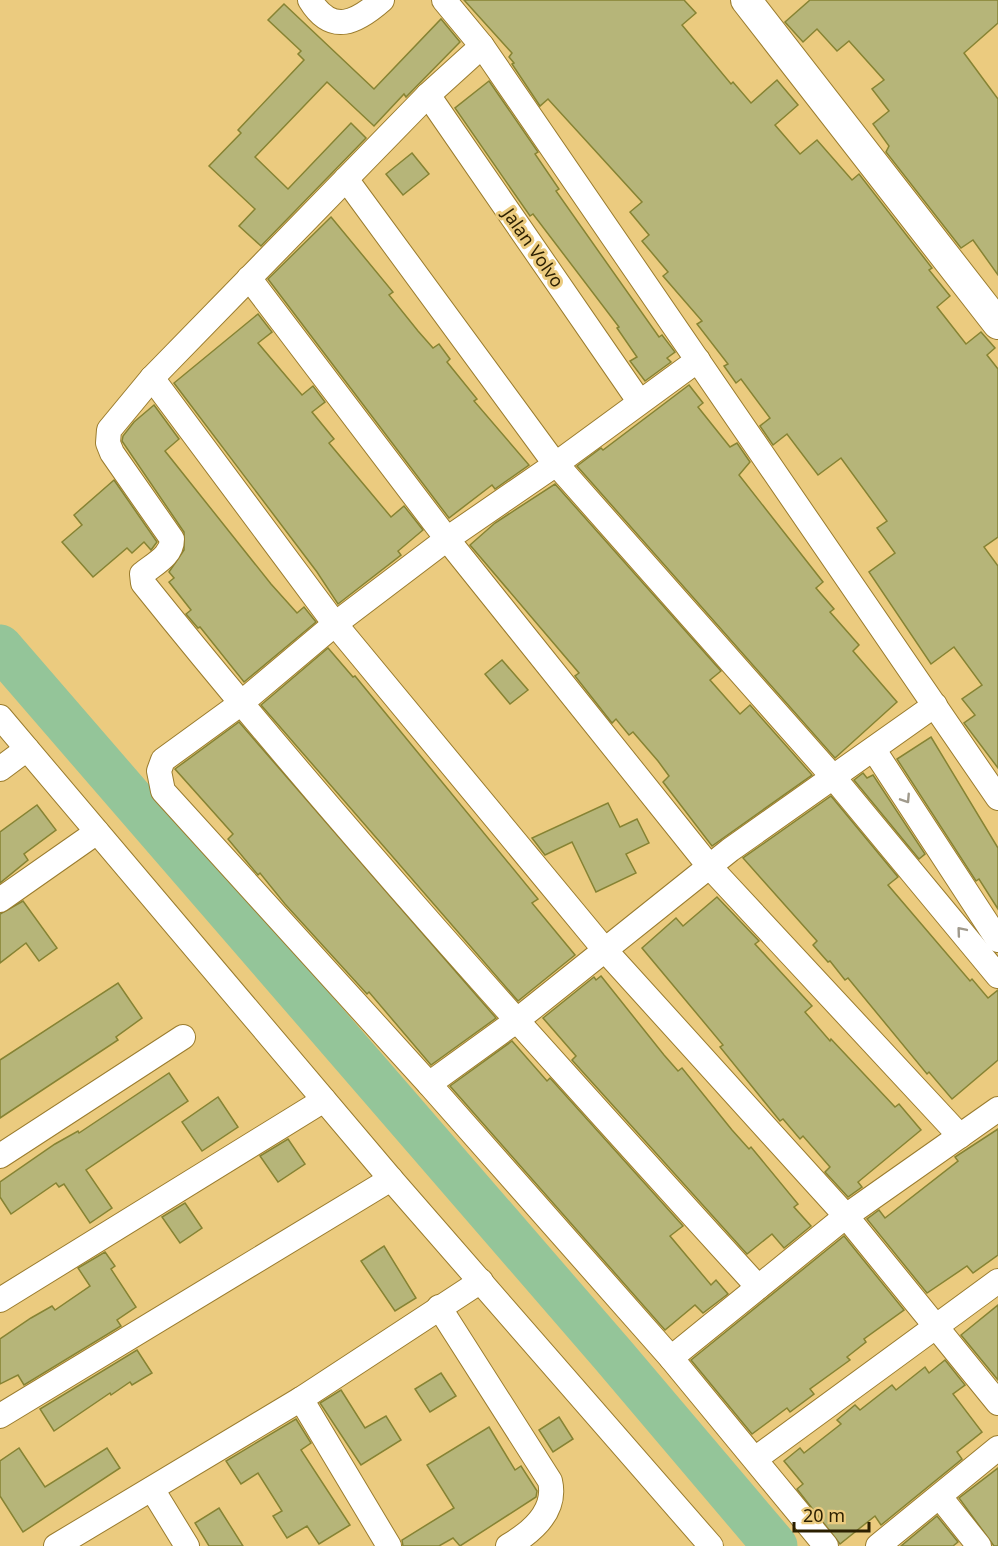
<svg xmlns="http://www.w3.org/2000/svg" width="998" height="1546" viewBox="0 0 998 1546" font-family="'Noto Sans',sans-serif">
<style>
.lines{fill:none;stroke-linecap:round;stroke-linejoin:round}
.river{stroke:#94c599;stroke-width:45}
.building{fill:#b6b579;stroke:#868333;stroke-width:1.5}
.minor-casing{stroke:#9a7c2e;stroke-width:26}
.tertiary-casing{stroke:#9a7c2e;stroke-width:32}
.minor{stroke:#fff;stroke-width:24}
.tertiary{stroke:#fff;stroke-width:30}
.oneway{stroke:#a09a8c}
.labels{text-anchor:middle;stroke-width:6;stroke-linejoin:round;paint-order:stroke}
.street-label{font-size:18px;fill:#2b1f00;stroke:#ebcb7f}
</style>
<rect width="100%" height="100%" fill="#ebcb7f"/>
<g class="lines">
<path class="river" d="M0 647 613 1355 775 1546"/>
</g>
<g class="building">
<path d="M464 0H684L696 13 682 25 731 84 733 82 751 103 777 80 798 105 775 125 800 154 817 140 852 180 859 174 932 268 929 270 950 296 937 307 966 344 981 332 995 348 987 355 998 369V537L984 547 998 566V768L964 723 975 715 962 699 982 685 954 647 931 664 869 572 895 553 877 528 887 521 841 458 818 475 787 434 773 445 760 426 770 418 741 379 736 383 724 366 728 364 697 324 702 321 663 276 668 272 642 241 649 235 630 212 642 202 548 99 540 106 512 64 514 63 509 57 512 53Z"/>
<path d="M810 0H998V23L964 53 998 99V275L973 240 961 248 886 152 889 146 873 124 889 111 872 89 884 80 849 41 837 51 817 29 803 42 785 22Z"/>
<path d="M284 4 374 89 441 19 460 42 406 97 404 94 374 126 327 82 255 157 288 189 351 123 366 138 261 246 239 226 255 209 209 166 241 133 238 130 304 60 298 54 301 51 268 20Z"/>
<path d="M489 81 538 152 535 154 559 189 556 191 659 337 662 335 675 352 667 358 671 362 645 381 630 361 637 357 617 328 619 327 533 214 530 216 455 108Z"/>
<path d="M412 153 429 174 403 195 386 174Z"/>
<path d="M331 217 393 292 389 295 418 331 433 348 439 344 450 359 447 362 477 399 474 401 529 465 495 489 492 485 449 518 268 279Z"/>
<path d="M258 314 272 332 258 343 302 395 313 386 325 402 312 412 334 439 329 443 391 517 404 506 423 530 398 551 401 555 338 604 317 572 174 383Z"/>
<path d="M689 385 703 403 698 407 730 447 737 443 750 462 739 475 823 582 816 588 834 609 830 612 859 645 853 651 897 702 835 758 577 466 601 448 603 450Z"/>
<path d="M154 405 179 439 165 451 271 584 297 613 304 607 316 622 244 682 200 627 198 628 186 614 191 610 169 582 174 578 169 572 184 550V532L122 441 123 436 134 422Z"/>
<path d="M114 480 157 542 151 550 144 542 132 553 127 548 93 577 62 542 82 525 74 515Z"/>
<path d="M555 484 721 671 710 680 740 714 750 705 812 775 712 846 663 782 669 776 658 761 633 732 629 735 616 719 612 723 575 676 579 673 470 545 495 523Z"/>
<path d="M328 648 353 677 355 676 538 899 532 903 575 955 518 1001 261 705Z"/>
<path d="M502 660 528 690 510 704 485 674Z"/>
<path d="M239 722 496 1018 431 1065 369 992 367 994 285 904 260 873 258 875 228 839 233 834 175 769Z"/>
<path d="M931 737 998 848V909L979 879 976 881 897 759Z"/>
<path d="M863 773 867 778 873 775 925 854 919 859 854 780Z"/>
<path d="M831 796 898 877 888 885 970 981 972 979 988 998 998 990V1060L952 1099 929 1072 927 1074 848 978 845 980 830 961 828 962 813 945 817 941 743 858Z"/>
<path d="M608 803 620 827 637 819 649 843 626 854 636 873 596 892 572 842 545 855 532 838Z"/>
<path d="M37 805 56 830 24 854 28 860 0 883V832Z"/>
<path d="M717 897 759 941 755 944 812 1006 805 1012 830 1041 831 1039 895 1107 899 1104 921 1130 858 1182 862 1187 848 1197 825 1172 830 1167 803 1136 800 1139 783 1119 780 1121 720 1047 723 1045 642 948 676 918 683 926Z"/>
<path d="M23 901 57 948 39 961 26 943 0 963V914Z"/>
<path d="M601 976 664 1055 678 1071 682 1068 732 1130 749 1149 751 1147 798 1204 794 1207 811 1226 784 1248 772 1234 747 1254 572 1060 576 1056 543 1018 594 977 596 980Z"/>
<path d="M118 983 142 1018 116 1037 118 1040 0 1118V1060Z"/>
<path d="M512 1041 547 1081 550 1078 683 1226 670 1236 711 1285 716 1280 728 1294 703 1313 695 1305 665 1330 450 1086Z"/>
<path d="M169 1073 188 1101 86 1170 112 1208 90 1223 64 1184 59 1187 56 1183 11 1214 0 1197V1182L55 1144 78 1131 79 1133Z"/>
<path d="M218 1097 238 1127 202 1151 182 1122Z"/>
<path d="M998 1129V1255L973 1273 967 1266 927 1293 867 1219 879 1210 885 1218 958 1161 955 1157Z"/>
<path d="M288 1139 305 1164 278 1182 260 1156Z"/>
<path d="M185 1203 202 1228 180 1243 162 1217Z"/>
<path d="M844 1236 904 1310 864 1339 866 1342 847 1357 850 1360 810 1389 814 1394 790 1412 787 1408 752 1434 691 1360Z"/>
<path d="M384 1246 416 1298 395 1311 361 1261Z"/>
<path d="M105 1252 115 1266 111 1269 136 1307 117 1320 121 1326 24 1385 18 1375 0 1384V1339L31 1318 52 1306 55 1310 90 1286 78 1268Z"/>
<path d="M998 1305V1380L961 1335Z"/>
<path d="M137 1350 152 1373 132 1385 130 1382 111 1395 110 1393 54 1431 40 1409Z"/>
<path d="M945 1360 965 1385 953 1394 982 1432 957 1452 962 1459 881 1525 875 1516 840 1544 797 1489 803 1484 784 1461 800 1448 804 1453 841 1424 837 1420 855 1405 860 1410 892 1385 896 1390 925 1367 929 1373Z"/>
<path d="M441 1373 456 1396 430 1412 415 1389Z"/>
<path d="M341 1390 365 1428 386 1416 401 1440 361 1465 320 1403Z"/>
<path d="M559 1417 573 1439 553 1452 539 1430Z"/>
<path d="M296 1419 311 1443 301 1450 350 1525 319 1544 307 1526 287 1538 273 1516 282 1511 258 1473 241 1484 226 1461Z"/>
<path d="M489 1427 515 1470 521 1466 537 1491 536 1497 460 1546 453 1538 439 1546H403L402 1540 454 1508 427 1465Z"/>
<path d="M19 1448 45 1487 107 1448 120 1468 23 1532 0 1496V1461Z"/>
<path d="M998 1468V1546H994L959 1498Z"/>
<path d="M219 1508 243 1546H209L195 1523Z"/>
<path d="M937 1516 958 1542 953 1546H901Z"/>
</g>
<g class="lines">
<g class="minor-casing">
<g id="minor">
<path d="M310 0C332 36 357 22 382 0"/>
<path d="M444 0 482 46 998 798"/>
<path d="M482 46 428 95 152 378 109 430 108 443 112 453 172 539C172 556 154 564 142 574L143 583C338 826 548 1056 758 1287"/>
<path d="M428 95 639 401"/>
<path d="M346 179 550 457 834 778 998 976"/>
<path d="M249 278 447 539 709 866 960 1136"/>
<path d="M698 360 556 464 447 539 335 624 240 704 163 760 159 771 163 791 429 1084 516 1021 730 850 935 705"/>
<path d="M152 378 335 624 604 949 846 1216 998 1403"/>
<path d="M0 717 391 1179 711 1546"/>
<path d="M874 750 998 940"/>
<path d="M0 769 27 749"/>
<path d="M0 900 97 832"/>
<path d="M429 1084 671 1358 826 1546"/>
<path d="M0 1156 183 1037"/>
<path d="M0 1300 324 1100"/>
<path d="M439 1307 550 1481C557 1511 532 1532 508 1546"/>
<path d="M671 1358 846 1216 998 1109"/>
<path d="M301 1399 389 1546"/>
<path d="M0 1416 391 1179"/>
<path d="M755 1459 998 1281"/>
<path d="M152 1489 187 1546"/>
<path d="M940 1497 979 1546"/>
<path d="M56 1546 301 1399 481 1281"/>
<path d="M878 1546 998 1448"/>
</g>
</g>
<g class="tertiary-casing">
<path id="tertiary" d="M746 0 998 324"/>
</g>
<use href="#minor" class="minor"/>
<use href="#tertiary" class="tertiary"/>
</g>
<defs><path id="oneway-chevron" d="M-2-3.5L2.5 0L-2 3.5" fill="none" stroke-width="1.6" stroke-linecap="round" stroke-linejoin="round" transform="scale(1.5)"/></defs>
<g class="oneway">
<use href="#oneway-chevron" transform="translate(906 799) rotate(57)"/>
<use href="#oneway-chevron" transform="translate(961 931) rotate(-130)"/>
</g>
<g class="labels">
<g class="street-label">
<text transform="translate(533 248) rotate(55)" y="6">Jalan Volvo</text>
</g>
</g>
<path d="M794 1522v9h75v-9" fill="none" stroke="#2b1f00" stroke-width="3"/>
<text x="803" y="1522" font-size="18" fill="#2b1f00" stroke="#ebcb7f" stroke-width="4.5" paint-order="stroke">20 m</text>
</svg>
